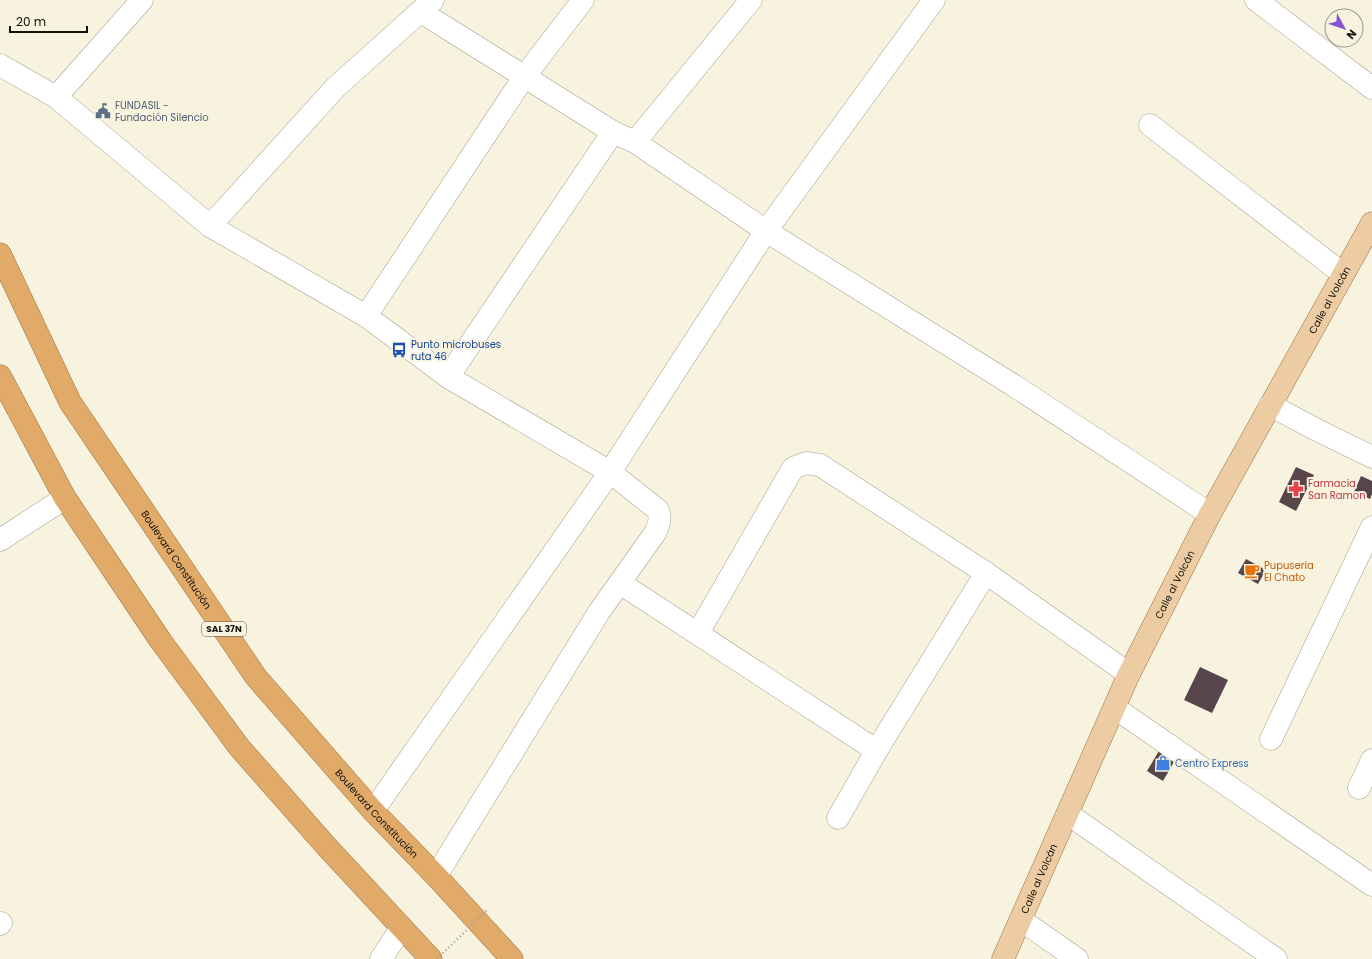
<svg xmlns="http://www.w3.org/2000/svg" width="1372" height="959" viewBox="0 0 1372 959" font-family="Poppins,sans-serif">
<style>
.building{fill:#57454b}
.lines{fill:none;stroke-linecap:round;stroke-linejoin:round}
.minor-casing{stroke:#a5a18e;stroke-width:23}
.major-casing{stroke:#997447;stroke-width:23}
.highway-casing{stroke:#997447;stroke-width:23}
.minor{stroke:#fff;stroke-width:22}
.major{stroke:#edcca4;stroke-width:22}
.highway{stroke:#e1aa68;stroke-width:22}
.path-bridge{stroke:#a19e8f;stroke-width:2.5;stroke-dasharray:1 3;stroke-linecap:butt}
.labels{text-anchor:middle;stroke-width:4;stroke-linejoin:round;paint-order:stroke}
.shield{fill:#f7f3df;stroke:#57554a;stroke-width:1}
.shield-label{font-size:9px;font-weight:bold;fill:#12110a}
.service-label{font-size:10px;fill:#4e5e75;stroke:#f7f3df;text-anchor:start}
.street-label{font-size:10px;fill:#12110a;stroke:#f7f3df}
.transit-label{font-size:10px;fill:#164399;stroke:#f7f3df;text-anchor:start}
.health-label{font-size:10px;fill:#be3a42;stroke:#f7f3df;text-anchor:start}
.food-label{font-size:10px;fill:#c56008;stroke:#f7f3df;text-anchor:start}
.shop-label{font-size:10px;fill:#366cbe;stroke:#f7f3df;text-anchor:start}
</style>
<rect width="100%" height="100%" fill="#f7f3df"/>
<g class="building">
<path d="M1296 467 1314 475 1296 511 1279 502Z"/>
<path d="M1361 476 1372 481V494L1370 499 1354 492Z"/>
<path d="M1246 559 1266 570 1258 584 1238 573Z"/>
<path d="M1200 667 1228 680 1212 713 1184 700Z"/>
<path d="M1162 746 1178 755 1163 781 1147 771Z"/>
</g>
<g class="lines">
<g class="minor-casing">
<g id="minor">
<path d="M1256 0 1372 88"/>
<path d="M421 12 613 132 635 142 766 231 1013 385 1210 514"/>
<path d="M0 65 56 97 210 226 366 316 448 377 610 472 658 510C661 519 659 525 655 533L599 612 436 876"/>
<path d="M56 97 142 0"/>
<path d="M1150 125 1343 274"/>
<path d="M635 142 751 0"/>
<path d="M210 226 336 87 433 0"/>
<path d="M366 316 524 77 583 0"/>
<path d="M448 377 613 132"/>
<path d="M1270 405 1317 430 1372 457"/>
<path d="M0 540 65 498"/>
<path d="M620 583 868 745 878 748"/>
<path d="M698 633 793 468 806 463 820 465 986 573 1129 674"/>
<path d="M1115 708 1372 885"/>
<path d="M1271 739 1372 527"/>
<path d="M1359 788 1372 760"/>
<path d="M373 811 610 472 766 231 934 0"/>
<path d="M1068 814 1276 959"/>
<path d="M838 818 878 748 986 573"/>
<path d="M1021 920 1077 959"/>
<path d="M0 924 1 923"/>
<path d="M381 959 401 928"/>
</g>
</g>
<g class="major-casing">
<g id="major">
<path id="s1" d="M1003 959 1129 674 1210 514 1372 223"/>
</g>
</g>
<g class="highway-casing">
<g id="highway">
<path id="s2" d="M0 254 70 402 256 677 373 811 436 876 512 959"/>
<path d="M0 376 65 498 160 640 239 747 327 847 431 959"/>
</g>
</g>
<use href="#minor" class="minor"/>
<use href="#major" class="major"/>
<use href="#highway" class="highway"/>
<path class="path-bridge" d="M437 959 487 910"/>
</g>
<defs>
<g id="civic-bare" transform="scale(1.2)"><path d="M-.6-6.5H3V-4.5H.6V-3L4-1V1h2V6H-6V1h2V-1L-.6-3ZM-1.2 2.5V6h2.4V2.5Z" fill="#5c6f8a" stroke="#f7f3df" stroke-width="2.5" paint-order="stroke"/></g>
<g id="bus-bare" transform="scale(1.2)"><path d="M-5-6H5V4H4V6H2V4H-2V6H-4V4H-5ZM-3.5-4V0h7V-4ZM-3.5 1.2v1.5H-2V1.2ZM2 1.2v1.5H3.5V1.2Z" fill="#1a4fb4" stroke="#f7f3df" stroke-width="2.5" paint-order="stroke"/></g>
<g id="pharmacy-bare" transform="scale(1.2)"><path d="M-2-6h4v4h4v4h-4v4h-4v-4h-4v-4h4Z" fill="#e0444e" stroke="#f7f3df" stroke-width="2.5" paint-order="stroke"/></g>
<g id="cafe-bare" transform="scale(1.2)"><path d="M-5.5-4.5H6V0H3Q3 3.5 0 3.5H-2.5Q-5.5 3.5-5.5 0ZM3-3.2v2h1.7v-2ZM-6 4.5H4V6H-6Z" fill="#e8710a" stroke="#f7f3df" stroke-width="2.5" paint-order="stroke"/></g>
<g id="shop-bare" transform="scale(1.2)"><path d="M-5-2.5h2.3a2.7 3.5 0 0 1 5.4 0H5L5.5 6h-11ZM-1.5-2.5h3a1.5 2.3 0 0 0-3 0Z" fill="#3f7fe0" stroke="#f7f3df" stroke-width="2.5" paint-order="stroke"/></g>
</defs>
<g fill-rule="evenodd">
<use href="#civic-bare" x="103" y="111"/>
<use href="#bus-bare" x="399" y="350"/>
<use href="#pharmacy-bare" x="1296" y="489"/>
<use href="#cafe-bare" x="1252" y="571"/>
<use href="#shop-bare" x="1163" y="763"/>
</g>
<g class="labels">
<rect class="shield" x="202" y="622" width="44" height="14" rx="3"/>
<g class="shield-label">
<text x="224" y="632">SAL 37N</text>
</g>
<g class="service-label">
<text x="115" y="109">FUNDASIL -<tspan x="115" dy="12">Fundación Silencio</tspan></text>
</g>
<g class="street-label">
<text dy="4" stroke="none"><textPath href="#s1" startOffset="736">Calle al Volcán</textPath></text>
<text dy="4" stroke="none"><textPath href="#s2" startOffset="354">Boulevard Constitución</textPath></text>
<text dy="4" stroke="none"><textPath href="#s1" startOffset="412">Calle al Volcán</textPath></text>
<text dy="4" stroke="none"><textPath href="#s2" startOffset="678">Boulevard Constitución</textPath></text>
<text dy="4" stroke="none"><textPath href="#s1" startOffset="88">Calle al Volcán</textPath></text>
</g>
<g class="transit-label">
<text x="411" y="348">Punto microbuses<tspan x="411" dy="12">ruta 46</tspan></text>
</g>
<g class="health-label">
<text x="1308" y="487">Farmacia<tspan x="1308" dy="12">San Ramon</tspan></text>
</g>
<g class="food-label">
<text x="1264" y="569">Pupuseria<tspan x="1264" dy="12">El Chato</tspan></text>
</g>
<g class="shop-label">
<text x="1175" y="767">Centro Express</text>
</g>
</g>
<g transform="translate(1344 28) rotate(130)"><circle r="19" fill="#f7f3df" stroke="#9b998a"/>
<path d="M0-3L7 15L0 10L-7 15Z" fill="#8654cd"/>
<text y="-6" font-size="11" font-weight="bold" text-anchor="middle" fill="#12110a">N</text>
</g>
<path d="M10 26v6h77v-6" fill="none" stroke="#12110a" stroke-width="2"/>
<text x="16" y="26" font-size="12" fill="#12110a" stroke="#f7f3df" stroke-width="3" paint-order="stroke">20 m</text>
</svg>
